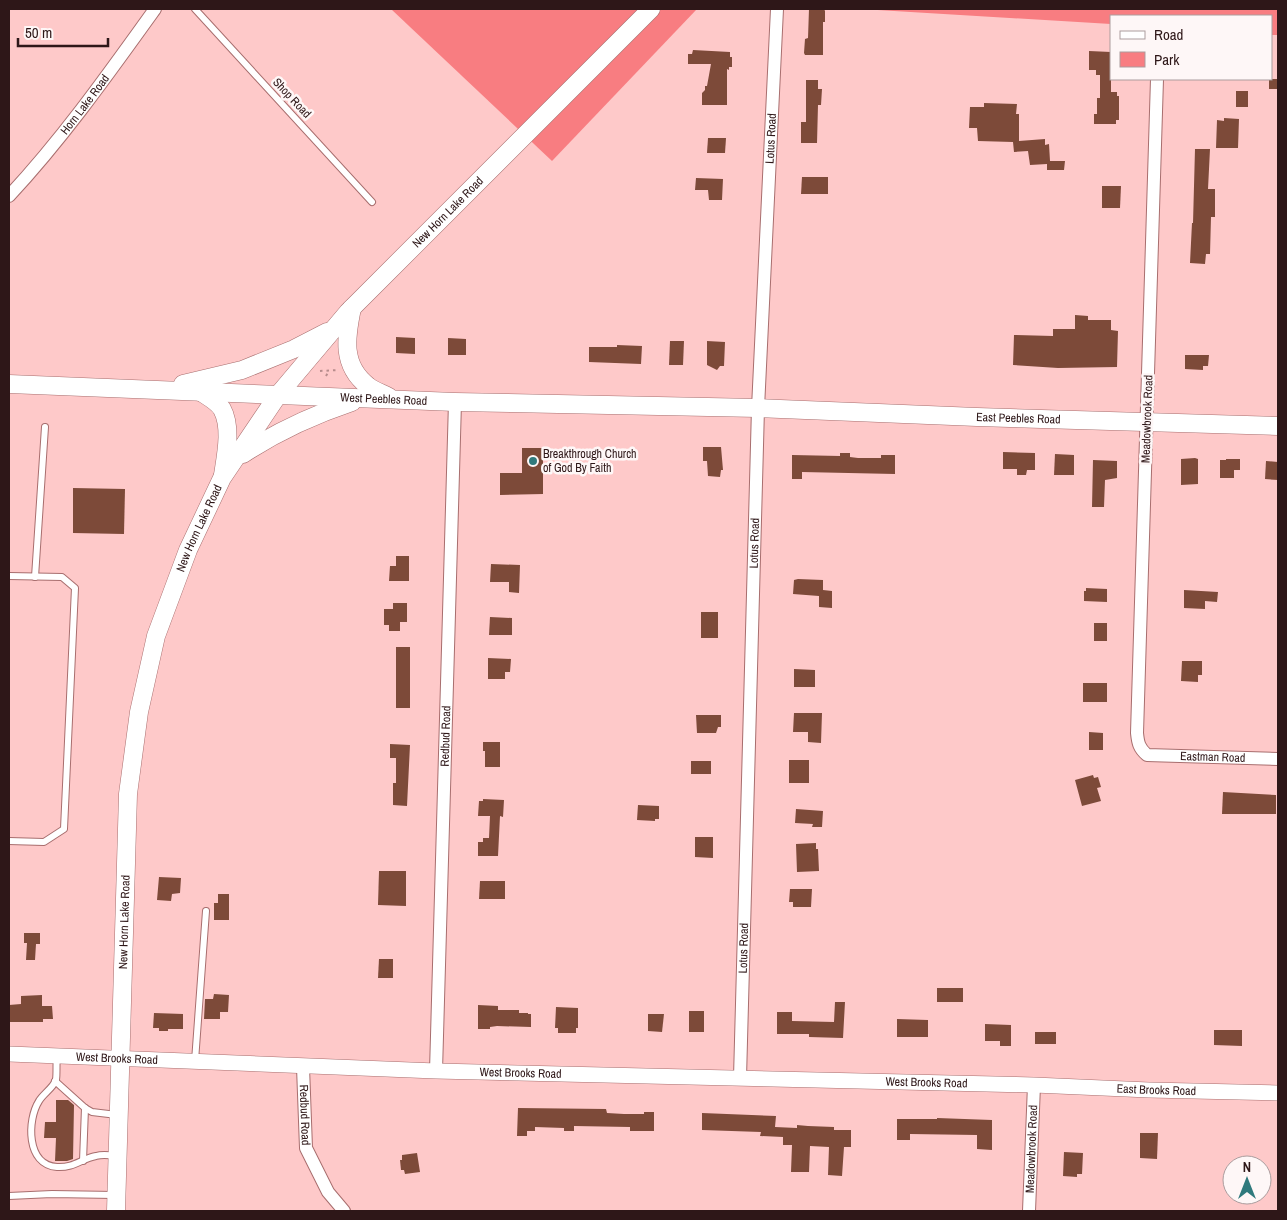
<svg xmlns="http://www.w3.org/2000/svg" width="1287" height="1220" viewBox="0 0 1287 1220" font-family="'Archivo Narrow',sans-serif">
<style>
.green{fill:#f87d81}
.building{fill:#7d4a39}
.lines{fill:none;stroke-linecap:round;stroke-linejoin:round}
.service-casing{stroke:#a86e6e;stroke-width:8}
.minor-casing{stroke:#a86e6e;stroke-width:14}
.tertiary-casing{stroke:#a86e6e;stroke-width:16}
.secondary-casing{stroke:#a86e6e;stroke-width:19}
.path{stroke:#b78c8c;stroke-width:2;stroke-dasharray:2.5 4;stroke-linecap:butt}
.service{stroke:#fff;stroke-width:6}
.minor{stroke:#fff;stroke-width:12}
.tertiary{stroke:#fff;stroke-width:15}
.secondary{stroke:#fff;stroke-width:18}
.poi-dot{fill:#307a7d;stroke:#fef7f7;stroke-width:2}
.labels{text-anchor:middle;stroke-width:5;stroke-linejoin:round;paint-order:stroke}
.street-label{font-size:12px;fill:#2e1718;stroke:#fef7f7}
.poi-label{font-size:12px;fill:#2e1718;stroke:#fef7f7;text-anchor:start}
</style>
<rect width="100%" height="100%" fill="#fec9c9"/>
<g class="green">
<path d="M391 9H697L552 161Z"/>
<path d="M861 9H1278V35H1271V16H1111V24Z"/>
</g>
<g class="building">
<path d="M809 9H824L825 11V22H823V55H805L804 53 805 39 808 38Z"/>
<path d="M693 50 730 52V57H732V67H729V70L727 69V105H702V93L705 90V86H707L711 64H688V54H692Z"/>
<path d="M1089 51 1111 52V92H1117V96H1119V120H1116V124H1094V114H1097V98H1100V75H1096V70H1089Z"/>
<rect x="1269" y="79" width="9" height="10"/>
<path d="M806 80H818V89H822L821 105H818L817 143H801V122H806Z"/>
<rect x="1236" y="91" width="12" height="16"/>
<path d="M984 103 1017 104 1016 114H1019V141L1045 139V145L1049 144 1050 161H1065L1064 170H1047V164L1030 165 1028 151 1014 152 1013 142 978 141 977 128H969L970 107H984Z"/>
<path d="M1224 118 1239 119 1238 148H1216L1217 120 1224 121Z"/>
<path d="M708 138H726L725 153H707Z"/>
<path d="M1195 149H1210L1208 189H1215V217H1211L1210 254H1206L1205 264 1190 263 1192 223H1193Z"/>
<path d="M802 177H828V194H801Z"/>
<path d="M696 178 723 179 722 200H709L708 190H695Z"/>
<path d="M1102 186H1121L1120 208H1102Z"/>
<path d="M1075 315 1088 316V320H1111V330L1118 331 1117 367 1058 368 1013 365 1014 335 1053 336V329H1075Z"/>
<path d="M396 337 415 338V354L396 353Z"/>
<path d="M448 338 466 339V355H448Z"/>
<path d="M670 341H684L683 365H669Z"/>
<path d="M707 341 725 342 724 366H720L717 370 707 365Z"/>
<path d="M617 345 642 346 641 364 589 362V347H617Z"/>
<path d="M1185 355H1209L1208 366H1203V370L1185 369Z"/>
<path d="M703 447H721L723 470H721L720 477 708 476 707 461H703Z"/>
<path d="M522 448H543V494L500 495V473H522Z"/>
<path d="M1003 452 1035 453V470H1027L1026 475H1017V469H1003Z"/>
<path d="M840 453H850V457L858 458H881V455H895V474L802 472V479H792V455L840 456Z"/>
<path d="M1055 454 1074 455V475H1054Z"/>
<path d="M1195 458 1198 459V484L1181 485V459Z"/>
<path d="M1226 459H1240V470H1234V478H1220V460H1226Z"/>
<path d="M1093 460 1117 461V478L1105 480 1104 507H1092Z"/>
<path d="M1266 461 1278 462V480L1265 479Z"/>
<path d="M73 488 125 489 124 534 73 533Z"/>
<path d="M396 556H409V581H389L390 566H396Z"/>
<path d="M491 564 520 565 519 593 509 592V582H490Z"/>
<path d="M798 579 823 580V590L832 591V608L819 607V596L793 594 794 580Z"/>
<path d="M1086 588 1107 589V602L1084 601V591H1086Z"/>
<path d="M1184 590 1218 592 1217 602 1205 601V609L1184 608Z"/>
<path d="M393 603H407V622H400V631H389V625H384V609H393Z"/>
<rect x="701" y="612" width="17" height="26"/>
<path d="M490 617 512 618V635H489Z"/>
<rect x="1094" y="623" width="13" height="18"/>
<rect x="396" y="647" width="14" height="61"/>
<path d="M488 658 511 659 510 672H505V679H488Z"/>
<path d="M1182 661H1202V675H1198V682L1181 681Z"/>
<path d="M794 669 815 670V687H794Z"/>
<rect x="1083" y="683" width="24" height="19"/>
<path d="M794 713H822L821 743 808 742V732H793Z"/>
<path d="M696 715H721V727H718L716 733H697Z"/>
<path d="M1089 732 1103 733V750H1089Z"/>
<path d="M483 742H500V767H485V751H483Z"/>
<path d="M390 744 410 745 407 806 393 805V783H396V758H390Z"/>
<rect x="789" y="760" width="20" height="23"/>
<rect x="691" y="761" width="20" height="13"/>
<path d="M1093 775 1094 778 1098 777 1101 787 1097 788 1101 801 1082 806 1075 780Z"/>
<path d="M1223 792 1276 795V814H1222Z"/>
<path d="M483 799 504 800 503 817 500 816 498 856H478V842H483V838H489L490 816H478L479 801H483Z"/>
<path d="M638 805 659 806V819H655V821L637 820Z"/>
<path d="M796 809 823 811 822 827H812L813 824 795 823Z"/>
<path d="M695 837H713V858L695 857Z"/>
<path d="M816 843V849H818L819 871 797 872 796 844Z"/>
<path d="M379 871H406V906L378 905Z"/>
<path d="M159 877 181 878 180 893 172 894 171 901 157 900Z"/>
<path d="M480 881H505V899H479Z"/>
<path d="M790 889H812L811 907H793V902H789Z"/>
<path d="M218 894H229V920H214V903H218Z"/>
<path d="M24 933H40V944H36L35 960H26L27 943H24Z"/>
<path d="M379 959H393V978H378Z"/>
<rect x="937" y="988" width="26" height="14"/>
<path d="M214 994 229 995 228 1012H220V1019H204L205 999H213Z"/>
<path d="M42 995V1006H52L53 1019H43V1022H9V1005L21 1004V996Z"/>
<path d="M835 1002H845L843 1038 809 1037V1034H777V1012H792V1021L834 1022Z"/>
<path d="M478 1005 498 1006V1010H519V1013H528V1014H531V1027L497 1026 490 1027V1029H478Z"/>
<path d="M556 1007 578 1008V1028H576V1033H558V1028H555Z"/>
<rect x="689" y="1011" width="15" height="21"/>
<path d="M154 1013 183 1014V1029H168V1031H159V1028H153Z"/>
<path d="M648 1014H664L662 1032 648 1031Z"/>
<path d="M897 1019 928 1020V1037H897Z"/>
<path d="M985 1024 1011 1025V1046H1000V1041H985Z"/>
<path d="M1214 1030H1242V1046L1214 1045Z"/>
<rect x="1035" y="1032" width="21" height="12"/>
<path d="M56 1100H68L74 1105 73 1159 67 1161H55L56 1138H44L45 1122H56Z"/>
<path d="M518 1108 606 1109 607 1113 624 1114H644V1112H654V1131H630V1127L574 1126V1131H564V1128L535 1127V1131H527V1136H517Z"/>
<path d="M702 1113 776 1116 775 1127 797 1128V1125L808 1126 834 1127V1130H851V1147H844L842 1176 828 1175 829 1147 810 1146 809 1172H791L792 1145H783V1137L760 1136 761 1132 702 1130Z"/>
<path d="M937 1118 992 1120V1150L977 1149V1135L910 1134V1140H897V1119H937Z"/>
<path d="M1140 1133H1158L1157 1159 1140 1158Z"/>
<path d="M1064 1152 1083 1153 1082 1174H1077V1177L1063 1176Z"/>
<path d="M417 1153 420 1172 405 1174 404 1170H401L400 1160H402V1155Z"/>
</g>
<g class="lines">
<g class="service-casing">
<g id="service">
<path d="M195 9 372 202"/>
<path d="M9 576 62 577 75 588 64 829 44 842 9 841"/>
<path d="M35 577 45 427"/>
<path d="M57 1057C56 1064 57 1073 56 1080 53 1088 43 1094 39 1101 27 1120 26 1165 57 1167 74 1168 81 1159 96 1156 102 1154 110 1155 116 1156"/>
<path d="M195 1061 206 911"/>
<path d="M55 1081 85 1108 92 1112 117 1115"/>
<path d="M83 1161 85 1108"/>
<path d="M9 1196 52 1194 115 1195"/>
</g>
</g>
<g class="minor-casing">
<g id="minor">
<path id="s1" d="M1157 79 1137 733C1138 743 1139 748 1147 755L1278 759"/>
<path id="s2" d="M9 196C63 138 109 73 155 9"/>
<path id="s3" d="M303 1067 306 1148 328 1192 344 1211"/>
<path id="s4" d="M436 1071 455 402"/>
<path id="s5" d="M740 1078 758 408 777 9"/>
<path id="s6" d="M1029 1211 1034 1085"/>
</g>
</g>
<g class="tertiary-casing">
<g id="tertiary">
<path id="s7" d="M9 1054 436 1071 1034 1085 1149 1090 1278 1093"/>
</g>
</g>
<g class="secondary-casing">
<g id="secondary">
<path d="M352 308C346 337 341 365 368 386 374 391 382 393 389 397"/>
<path id="s8" d="M9 384 455 402 758 408 977 417 1278 426"/>
<path d="M183 384 242 370 294 349 327 332"/>
<path d="M201 392C207 396 218 402 222 409 232 427 226 455 223 475"/>
<path d="M243 454C278 431 313 415 352 402"/>
<path id="s9" d="M116 1211 128 794 139 712 156 636 188 550 222 478 278 395 348 312 651 9"/>
</g>
</g>
<g class="path">
<path d="M320 371 338 370"/>
<path d="M326 376 329 371"/>
</g>
<use href="#service" class="service"/>
<use href="#minor" class="minor"/>
<use href="#tertiary" class="tertiary"/>
<use href="#secondary" class="secondary"/>
</g>
<circle class="poi-dot" cx="533" cy="461" r="5"/>
<g class="labels">
<g class="street-label">
<text transform="translate(292 98) rotate(47)" y="4">Shop Road</text>
<text dy="4" stroke="none"><textPath href="#s2" startOffset="119">Horn Lake Road</textPath></text>
<text dy="4" stroke="none"><textPath href="#s5" startOffset="940">Lotus Road</textPath></text>
<text dy="4" stroke="none"><textPath href="#s9" startOffset="1099">New Horn Lake Road</textPath></text>
<text dy="4" stroke="none"><textPath href="#s8" startOffset="375">West Peebles Road</textPath></text>
<text dy="4" stroke="none"><textPath href="#s8" startOffset="1010">East Peebles Road</textPath></text>
<text transform="translate(1147 419) rotate(-88)" y="4">Meadowbrook Road</text>
<text dy="4" stroke="none"><textPath href="#s9" startOffset="694">New Horn Lake Road</textPath></text>
<text dy="4" stroke="none"><textPath href="#s5" startOffset="535">Lotus Road</textPath></text>
<text dy="4" stroke="none"><textPath href="#s4" startOffset="335">Redbud Road</textPath></text>
<text dy="4" stroke="none"><textPath href="#s1" startOffset="745">Eastman Road</textPath></text>
<text dy="4" stroke="none"><textPath href="#s9" startOffset="289">New Horn Lake Road</textPath></text>
<text dy="4" stroke="none"><textPath href="#s5" startOffset="130">Lotus Road</textPath></text>
<text dy="4" stroke="none"><textPath href="#s7" startOffset="108">West Brooks Road</textPath></text>
<text dy="4" stroke="none"><textPath href="#s7" startOffset="512">West Brooks Road</textPath></text>
<text dy="4" stroke="none"><textPath href="#s7" startOffset="918">West Brooks Road</textPath></text>
<text dy="4" stroke="none"><textPath href="#s7" startOffset="1148">East Brooks Road</textPath></text>
<text dy="4" stroke="none"><textPath href="#s3" startOffset="48">Redbud Road</textPath></text>
<text dy="4" stroke="none"><textPath href="#s6" startOffset="62">Meadowbrook Road</textPath></text>
</g>
<g class="poi-label">
<text x="543" y="458">Breakthrough Church<tspan x="543" dy="14">of God By Faith</tspan></text>
</g>
</g>
<rect width="1287" height="1220" fill="none" stroke="#2e1718" stroke-width="20"/>
<rect x="1110" y="15" width="162" height="65" fill="#fef7f7" stroke="#ab9d9e"/>
<rect x="1120" y="31" width="25" height="8" fill="#ffffff" stroke="#ab9d9e"/>
<text x="1154" y="40" font-size="15" fill="#2e1718">Road</text>
<rect x="1120" y="52" width="25" height="15" fill="#f87d81" stroke="#ab9d9e"/>
<text x="1154" y="65" font-size="15" fill="#2e1718">Park</text>
<g transform="translate(1247 1180)"><circle r="24" fill="#fef7f7" stroke="#ab9d9e"/>
<path d="M0-4L9 19L0 12L-9 19Z" fill="#307a7d"/>
<text y="-8" font-size="14" font-weight="bold" text-anchor="middle" fill="#2e1718">N</text>
</g>
<path d="M18 38v8h90v-8" fill="none" stroke="#2e1718" stroke-width="2.5"/>
<text x="25" y="38" font-size="15" fill="#2e1718" stroke="#fef7f7" stroke-width="4" paint-order="stroke">50 m</text>
</svg>
